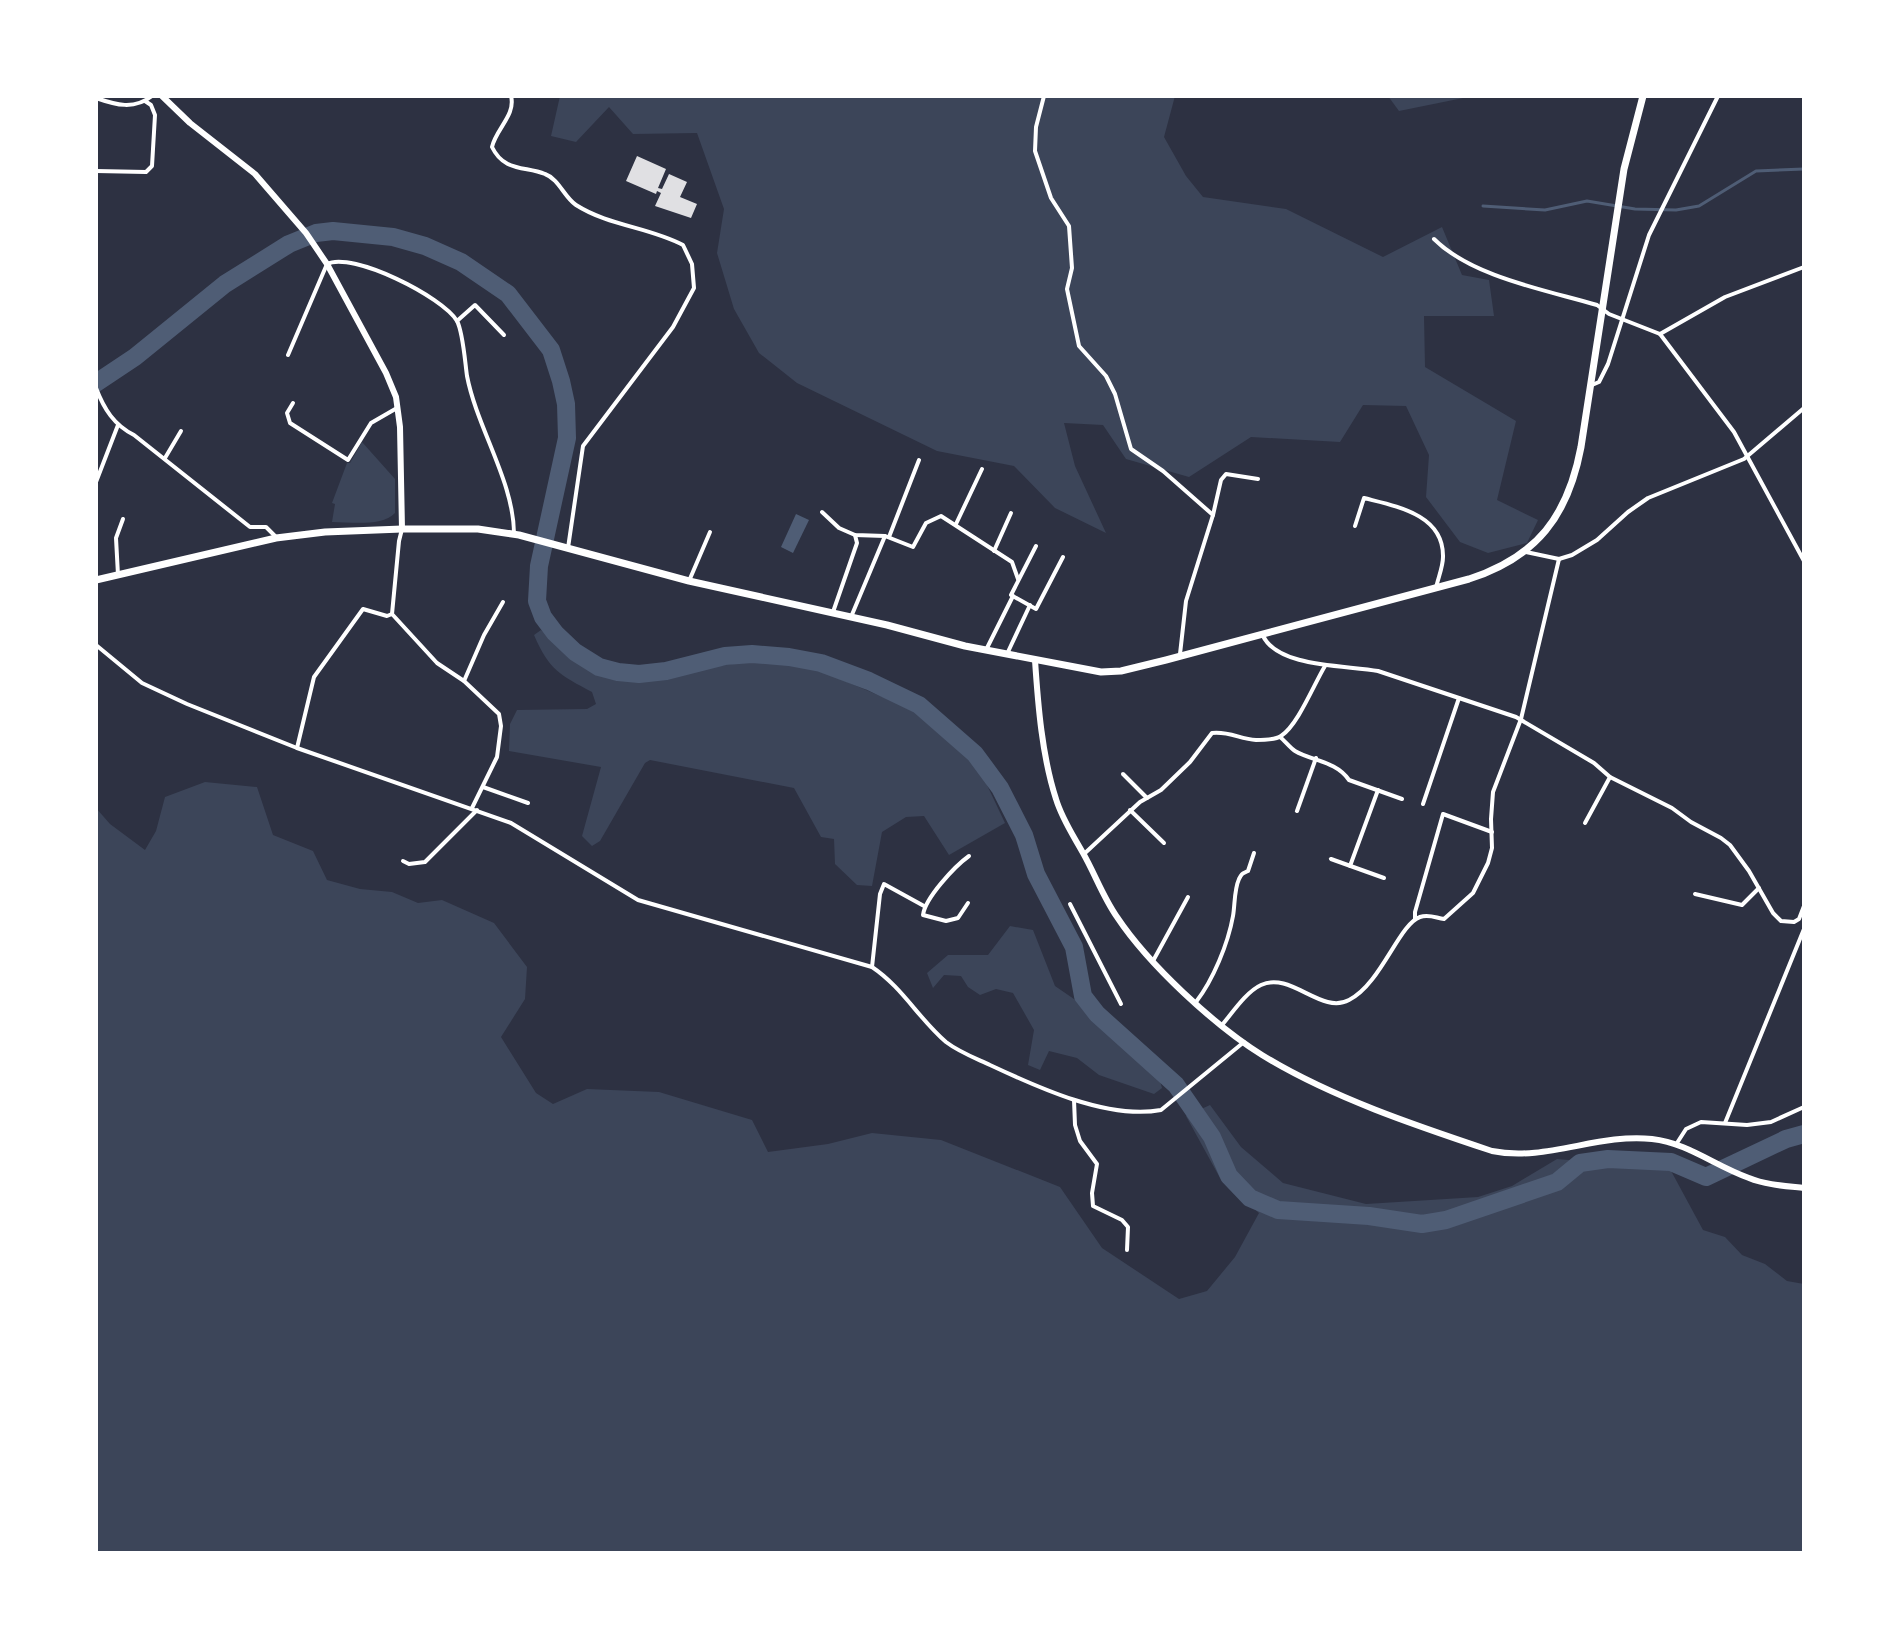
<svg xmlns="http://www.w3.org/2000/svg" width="1900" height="1649" viewBox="0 0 1900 1649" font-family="'IBM Plex Sans',sans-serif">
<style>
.green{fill:#3c4559}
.water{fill:#4f5d75}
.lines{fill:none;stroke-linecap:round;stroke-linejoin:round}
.stream{stroke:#4f5d75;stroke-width:3}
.river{stroke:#4f5d75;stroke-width:18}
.building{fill:#e0e0e3}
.minor{stroke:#fff;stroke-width:4}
.secondary{stroke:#fff;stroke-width:6}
.primary{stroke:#fff;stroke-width:7}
</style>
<rect width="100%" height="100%" fill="#2d3142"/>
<g class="green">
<path d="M560 96H1175L1164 137 1186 176 1203 197 1286 209 1383 257 1442 227 1462 275 1489 280 1494 316H1424L1425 367 1516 421 1497 500 1538 520 1527 543 1488 553 1460 542 1426 497 1429 455 1406 406 1363 405 1340 442 1251 437 1189 477 1126 459 1103 425 1064 423 1075 466 1106 533 1055 508 1014 466 937 451 797 383 759 353 734 309 717 253 724 209 697 133 633 134 609 107 576 142 551 136Z"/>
<path d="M1388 96H1473L1399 111Z"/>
<path d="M362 442 395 479V513C382 527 350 522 332 522L335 504 332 503 347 463H350Z"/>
<path d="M541 630 589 668 652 676 746 662 802 663 916 711 979 768 1005 823 949 855 924 816 906 817 882 832 872 886 857 885 835 864 834 839 821 837 794 788 650 760 645 763 600 841 592 846 582 836 601 767 509 751 510 724 517 710 587 709 596 704 592 692C560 675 549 670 534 635Z"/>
<path d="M205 782 257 787 273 835 313 851 327 880 360 889 392 892 418 903 442 900 494 923 527 967 525 999 501 1037 536 1093 553 1104 587 1089 659 1092 752 1120 768 1152 828 1144 872 1133 941 1140 1060 1187 1102 1248 1179 1299 1207 1291 1235 1257 1259 1213 1220 1178 1186 1116 1210 1105 1241 1147 1283 1183 1366 1204 1478 1197 1512 1186 1557 1159 1670 1169 1703 1230 1725 1237 1742 1255 1765 1264 1787 1281 1804 1284V1553H96V808L110 824 145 850 156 831 165 797Z"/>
<path d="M1010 926 1033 930 1055 986 1090 1010 1160 1081 1162 1088 1154 1094 1099 1075 1077 1058 1049 1051 1040 1070 1028 1065 1034 1030 1013 993 996 989 980 995 968 987 961 976 944 975 933 988 927 973 948 955H988Z"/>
</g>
<path class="water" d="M796 514 809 520 793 553 781 547Z"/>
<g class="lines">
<path class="stream" d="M1483 206 1545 210 1587 201 1635 209 1676 210 1699 206 1756 171 1804 169"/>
<path class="river" d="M96 383 135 357 225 284 289 244 316 233 333 231 393 237 425 246 461 262 508 294 551 350 561 381 566 404 567 438 539 566 537 601 543 617 555 633 575 652 599 667 618 672 639 674 666 671 725 656 752 654 789 657 821 663 869 681 919 705 975 754 1000 788 1024 835 1036 874 1074 947 1083 996 1097 1014 1176 1085 1212 1137 1229 1176 1250 1198 1278 1210 1369 1216 1422 1224 1446 1220 1557 1182 1580 1163 1608 1159 1671 1162 1706 1177 1786 1139 1804 1134"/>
</g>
<path class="building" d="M637 156 666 169 658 188 662 189 669 174 687 182 680 197 697 204 691 218 655 206 661 193 657 191 656 194 626 181Z"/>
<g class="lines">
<g class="minor">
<path d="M511 96C516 115 496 129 492 147 504 172 525 166 545 174 559 179 564 197 576 205 609 226 649 227 683 245L692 264 694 288 673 327 583 446 568 548"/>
<path d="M1044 96 1036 127 1035 151 1051 198 1069 226 1072 268 1067 289 1079 346 1106 376 1115 394 1131 449 1163 471 1213 515 1186 601 1180 654"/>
<path d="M96 98C116 105 134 110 152 96"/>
<path d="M96 171 146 172 152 166 155 115 151 105 145 101"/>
<path d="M1434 239C1472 277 1546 290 1597 305L1609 314 1660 334 1734 432 1804 561"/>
<path d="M457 321 475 305 504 335"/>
<path d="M1660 334 1725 297 1804 267"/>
<path d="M288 355 327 264C352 251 443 297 457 321 463 332 465 362 467 376 477 428 514 482 514 534"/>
<path d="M1592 385 1599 382 1608 364 1649 235 1718 96"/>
<path d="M96 388C104 409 114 425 134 435L250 527H266L275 536"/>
<path d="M293 403 287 413 290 423 348 460 371 423 397 408"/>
<path d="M165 458 181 431"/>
<path d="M96 482 118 425"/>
<path d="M822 512 839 528 855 535 885 536 913 547 926 523 941 516 1012 562 1018 579"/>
<path d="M1213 515 1221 480 1226 474 1258 479"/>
<path d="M956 524 982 469"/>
<path d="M1355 526 1364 498C1395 506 1444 514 1443 557 1443 567 1438 578 1436 588"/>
<path d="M402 529 399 541 392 614 437 663 464 681 499 714 501 726 497 757 472 808"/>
<path d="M889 537 919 460"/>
<path d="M1036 546 1011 595 1036 609 1063 557"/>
<path d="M994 551 1011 513"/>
<path d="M1526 552 1559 559 1572 555 1597 540 1628 512 1648 498 1744 459 1804 408"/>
<path d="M118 575 116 538 123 519"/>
<path d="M689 581 710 532"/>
<path d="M833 612 857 543 855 535"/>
<path d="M851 617 885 536"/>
<path d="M1263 636C1279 668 1347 665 1378 671L1516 717 1594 763 1610 777 1672 808 1691 822 1721 838 1730 845 1749 871 1773 913 1781 921 1794 922 1799 919 1804 906"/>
<path d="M96 645 142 683 187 704 297 748 511 823 638 900 872 967C902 987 919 1019 946 1042 959 1052 975 1058 990 1065 1037 1087 1108 1120 1161 1110L1244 1042"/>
<path d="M986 650 1013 596"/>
<path d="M1007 654 1030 605"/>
<path d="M464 681 484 635 503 602"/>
<path d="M1280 737C1285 741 1290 748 1295 751 1312 761 1336 761 1349 780L1402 799"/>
<path d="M297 748 314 677 363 609 387 616 392 614"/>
<path d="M1123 774 1147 798"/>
<path d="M483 787 528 803"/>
<path d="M1423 804 1459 698"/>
<path d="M1130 810 1164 843"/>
<path d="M1297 811 1316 758"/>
<path d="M1585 823 1610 777"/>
<path d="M1084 854 1140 802 1161 790 1190 762 1212 733C1229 731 1240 739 1256 740 1263 740 1275 740 1281 736 1298 725 1314 684 1325 666"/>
<path d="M1331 859 1384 878"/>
<path d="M403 861 409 864 425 862 477 810"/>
<path d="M1350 866 1378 790"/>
<path d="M1695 894 1742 905 1759 888"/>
<path d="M968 903 958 918 946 921 923 915C925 898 955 866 969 856"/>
<path d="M1070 904 1121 1004"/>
<path d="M1415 919V912L1443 814 1492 832"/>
<path d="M1153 961 1188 897"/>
<path d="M872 967 880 894 884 884 924 906"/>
<path d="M1196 1002C1213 980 1228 944 1233 916 1235 905 1234 890 1239 879 1242 873 1242 874 1248 871L1254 853"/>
<path d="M1222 1025C1233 1012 1246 992 1261 985 1291 971 1321 1015 1349 1000 1381 984 1399 924 1420 917 1429 914 1436 918 1444 919L1473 893 1488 863 1492 848 1491 819 1493 792 1521 719 1559 559"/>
<path d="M1074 1100 1075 1125 1080 1141 1097 1164 1092 1193 1093 1206 1122 1220 1128 1227 1127 1250"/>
<path d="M1725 1123 1804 929"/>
<path d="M1677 1143 1686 1129 1701 1122 1747 1125 1771 1122 1804 1107"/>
</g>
<g class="secondary">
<path d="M162 96 190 123 255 174 306 233 327 264 386 373 396 397 400 427 402 529"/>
<path d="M1035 660C1038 705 1042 756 1056 799 1062 819 1073 835 1083 853 1095 874 1103 897 1117 917 1149 965 1214 1025 1262 1055 1330 1097 1417 1126 1492 1151 1546 1162 1598 1133 1652 1139 1688 1143 1715 1166 1749 1178 1766 1185 1786 1186 1804 1188"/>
</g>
<path class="primary" d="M96 580 276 538 325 532 402 529H478L519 535 689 581 887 625 965 646 1101 672 1121 671 1166 660 1469 579C1537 557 1568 516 1581 447L1624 169 1643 96"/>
</g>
<rect width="1900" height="1649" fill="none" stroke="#ffffff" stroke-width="196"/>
</svg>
